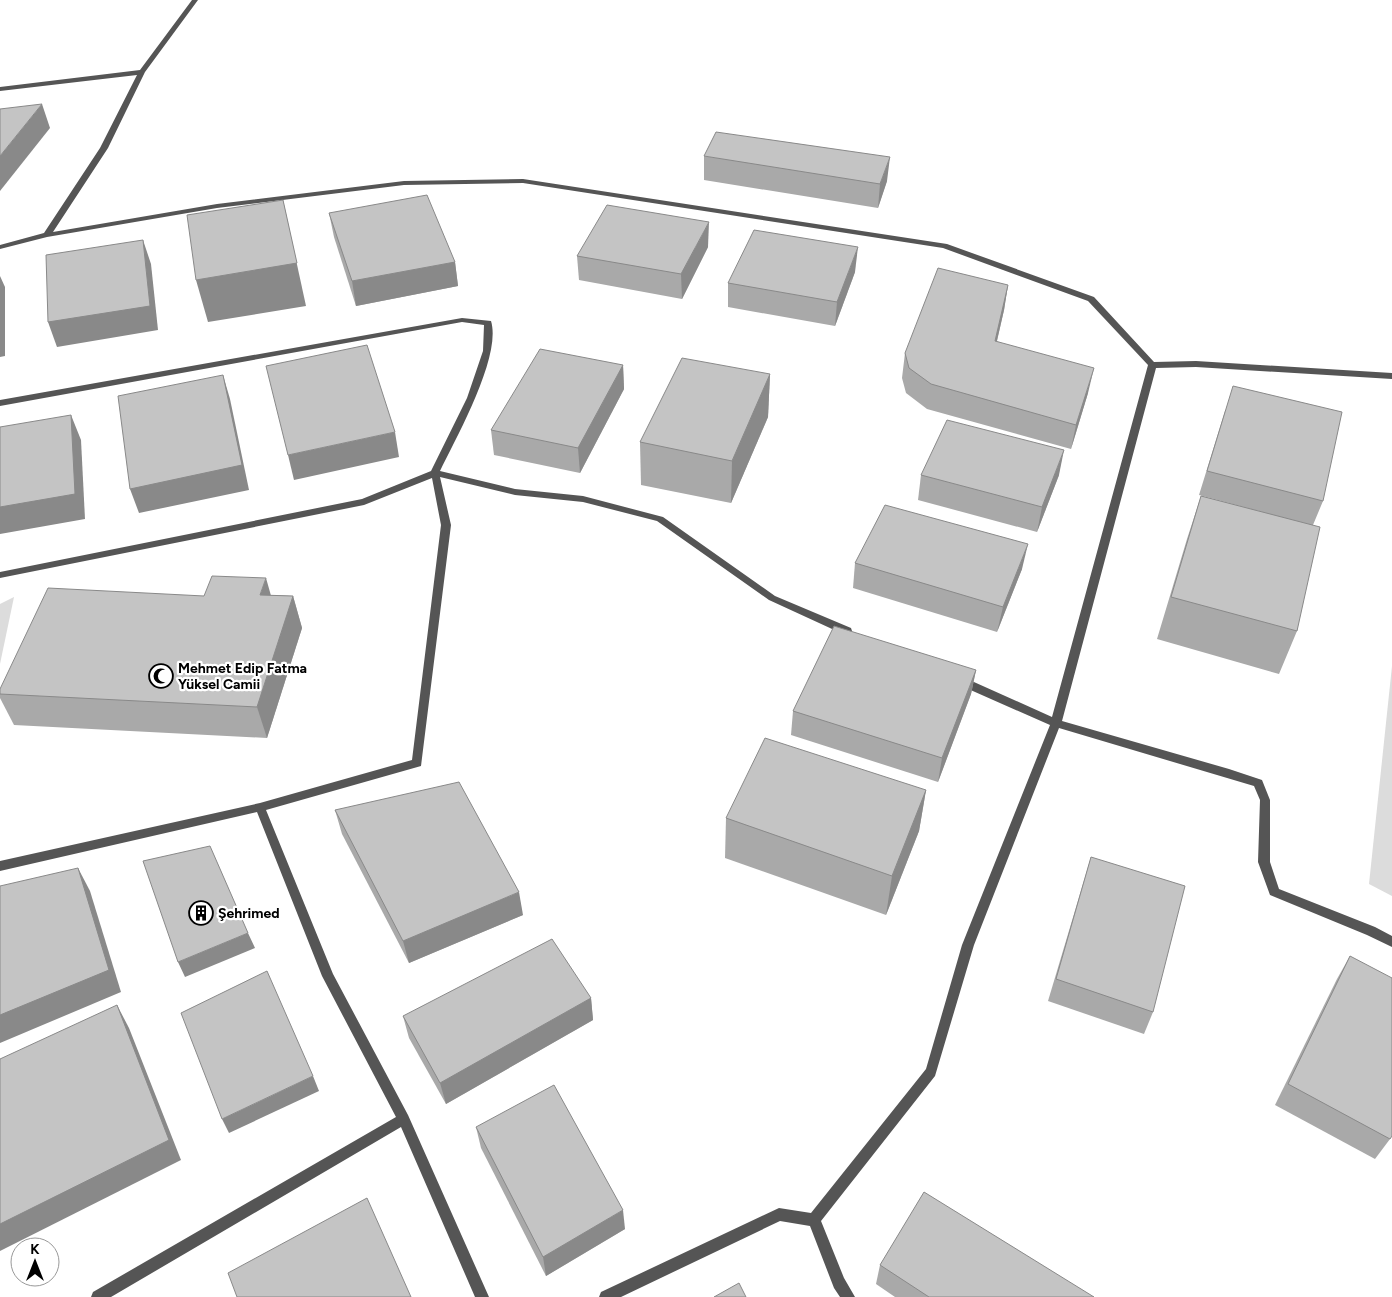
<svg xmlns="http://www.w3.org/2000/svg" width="1392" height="1297" viewBox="0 0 1392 1297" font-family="Figtree,sans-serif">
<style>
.green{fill:#dcdcdc}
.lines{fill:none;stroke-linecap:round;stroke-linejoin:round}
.minor{fill:#555;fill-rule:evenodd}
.wall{fill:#a9a9a9}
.shaded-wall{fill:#898989}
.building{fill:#c4c4c4;stroke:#898989}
.labels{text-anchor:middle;stroke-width:4.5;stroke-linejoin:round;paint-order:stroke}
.poi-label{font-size:14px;font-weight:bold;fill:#000;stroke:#fff;text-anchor:start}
</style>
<rect width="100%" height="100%" fill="#fff"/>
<g class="green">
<path d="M14 597 0 664V604Z"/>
<path d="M1392 666V896L1369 884Z"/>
</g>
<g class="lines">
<g class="minor">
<path d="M192 0H198L145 72 108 148 53 232 217 204 404 181 523 179 947 244 1094 297 1154 362 1196 361 1392 373V379L1196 367 1156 368 1062 721 1229 769 1262 780 1270 800V862L1279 889 1375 927 1392 936V947L1367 935 1270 895 1258 862 1260 800 1254 786 1059 728 974 945 935 1076 821 1221 844 1278 855 1297H840L834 1288 810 1226 780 1221 621 1297H599L601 1292 779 1208 811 1213 926 1069 962 945 1050 725 957 684 956 681 957 678H965L1052 717 1148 365 1088 301 943 248 523 183 404 185 217 208 47 237 0 249V245L44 233 100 148 137 75 0 91V87L140 70Z"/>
<path d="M462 318 491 321C502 356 456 438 440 471L515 489 583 496 663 517 775 596 851 628 852 631 847 635 843 634 769 600 657 521 583 502 515 495 440 477 451 525 421 766 266 810 333 974 408 1115 489 1297H475L401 1127 111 1297H91L93 1292 396 1117 322 976 257 812 0 871V861L260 803 412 760 441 525 432 478 364 505 0 578V572L362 499 431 471 467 398 483 351 484 325 462 322 0 406V400Z"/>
</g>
</g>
<g class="wall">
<path d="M704 156 887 181 878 208 704 180Z"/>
<path d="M329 213 455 262 458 286 356 306 334 237Z"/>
<path d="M708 247 682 299 579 280 577 256Z"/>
<path d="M855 272 835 326 728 307V283Z"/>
<path d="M1008 285 1004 310 997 341 1088 393 1071 449 927 409 906 393 902 378 905 353Z"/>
<path d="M623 365 624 389 580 473 494 455 491 430Z"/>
<path d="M770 374 768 417 731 503 641 485 640 442Z"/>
<path d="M1225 411 1323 501 1313 525 1297 631 1279 674 1157 639 1187 539 1201 496 1259 511 1199 495Z"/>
<path d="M921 475H1059L1037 532 918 500Z"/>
<path d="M855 563 1022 569 997 632 853 588Z"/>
<path d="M270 595 293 596 302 628 267 738 14 725 0 698V689L204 596Z"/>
<path d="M976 670 971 694 938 782 791 735 793 711Z"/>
<path d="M926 790 919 831 886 915 725 858 726 818Z"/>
<path d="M335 810 523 915 409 963 342 834Z"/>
<path d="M1091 857 1153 1012 1144 1034 1048 1001Z"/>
<path d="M1350 956 1390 1139 1375 1159 1275 1105 1337 979Z"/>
<path d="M591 998 593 1020 446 1104 409 1038 403 1016Z"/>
<path d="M476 1127 625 1229 546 1276 481 1148Z"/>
<path d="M880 1265 1094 1297H895L876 1284Z"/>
</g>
<g class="shaded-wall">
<path d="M42 104 50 128 0 191V156Z"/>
<path d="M890 157 887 181 878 208 880 184Z"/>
<path d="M283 200 306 306 208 322 196 280Z"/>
<path d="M709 222 708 247 682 299 681 274Z"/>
<path d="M143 240 151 264 158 330 57 347 48 322Z"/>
<path d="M858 247 855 272 835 326 837 302Z"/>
<path d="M455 262 458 286 356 306 352 281Z"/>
<path d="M0 276 5 287V356L0 357Z"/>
<path d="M1008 285 1004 310 991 366 995 341Z"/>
<path d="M623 365 624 389 580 473 578 448Z"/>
<path d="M1094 368 1088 393 1071 449 1076 425Z"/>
<path d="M770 374 768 417 731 503 732 461Z"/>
<path d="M223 375 230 399 249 490 139 513 130 489Z"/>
<path d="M71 415 81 440 85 519 0 534V507Z"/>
<path d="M395 432 399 457 294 480 288 455Z"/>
<path d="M1064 450 1059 475 1037 532 1042 507Z"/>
<path d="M1028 544 1022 569 997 632 1003 607Z"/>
<path d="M266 578 275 610 260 595Z"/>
<path d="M293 596 302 628 267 738 257 707Z"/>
<path d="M976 670 971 694 938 782 942 758Z"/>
<path d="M926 790 919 831 886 915 892 876Z"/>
<path d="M78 868 90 891 121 992 0 1043V1015Z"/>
<path d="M519 892 523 915 409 963 403 941Z"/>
<path d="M248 933 255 948 185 977 178 962Z"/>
<path d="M591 998 593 1020 446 1104 440 1083Z"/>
<path d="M117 1005 129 1028 181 1160 0 1251V1224Z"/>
<path d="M313 1076 319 1091 229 1133 222 1119Z"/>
<path d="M623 1210 625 1229 546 1276 543 1257Z"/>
</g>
<g class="building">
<path d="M42 104 0 156V109Z"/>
<path d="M716 132 890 157 880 184 704 156Z"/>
<path d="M427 195 455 262 352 281 329 213Z"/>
<path d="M283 200 297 263 196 280 187 215Z"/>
<path d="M607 205 709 222 681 274 577 256Z"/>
<path d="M754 230 858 247 837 302 728 283Z"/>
<path d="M143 240 150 306 48 322 46 255Z"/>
<path d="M938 268 1008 285 995 341 1094 368 1076 425 931 384 909 368 905 353Z"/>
<path d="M367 345 395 432 288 455 266 366Z"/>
<path d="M540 349 623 365 578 448 491 430Z"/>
<path d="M682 358 770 374 732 461 640 442Z"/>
<path d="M223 375 242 465 130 489 118 396Z"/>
<path d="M1233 386 1342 412 1323 501 1207 471Z"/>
<path d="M71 415 75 494 0 507V427Z"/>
<path d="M947 420 1064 450 1042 507 921 475Z"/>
<path d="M1201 496 1320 527 1297 631 1171 597Z"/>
<path d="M885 505 1028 544 1003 607 855 563Z"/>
<path d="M212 576 266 578 260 595 293 596 257 707 0 694V689L48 588 204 596Z"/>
<path d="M834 626 976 670 942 758 793 711Z"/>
<path d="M765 738 926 790 892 876 726 818Z"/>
<path d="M459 782 519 892 403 941 335 810Z"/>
<path d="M210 846 248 933 178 962 143 861Z"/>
<path d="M1091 857 1185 886 1153 1012 1056 979Z"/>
<path d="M78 868 109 970 0 1015V886Z"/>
<path d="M552 939 591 998 440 1083 403 1016Z"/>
<path d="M1350 956 1392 978V1136L1390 1139 1288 1084Z"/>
<path d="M267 971 313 1076 222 1119 181 1013Z"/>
<path d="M117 1005 169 1140 0 1224V1059Z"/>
<path d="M554 1085 623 1210 543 1257 476 1127Z"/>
<path d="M924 1192 1094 1297H929L880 1265Z"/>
<path d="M367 1198 411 1297H237L228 1273Z"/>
<path d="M739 1283 746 1297H714Z"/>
</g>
<defs>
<g id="mosque-ring" transform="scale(1.25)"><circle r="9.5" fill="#fff" stroke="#000" stroke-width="1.5"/><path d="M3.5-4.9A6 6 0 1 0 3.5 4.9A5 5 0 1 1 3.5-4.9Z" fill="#000"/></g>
<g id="building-ring" transform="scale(1.25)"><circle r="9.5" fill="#fff" stroke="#000" stroke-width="1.5"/><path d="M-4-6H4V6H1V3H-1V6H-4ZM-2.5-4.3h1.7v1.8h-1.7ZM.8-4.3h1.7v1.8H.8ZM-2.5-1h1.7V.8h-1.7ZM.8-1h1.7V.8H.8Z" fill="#000"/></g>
</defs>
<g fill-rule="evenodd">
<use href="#mosque-ring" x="161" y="676"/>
<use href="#building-ring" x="201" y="913"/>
</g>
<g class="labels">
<g class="poi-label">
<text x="178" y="673">Mehmet Edip Fatma<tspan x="178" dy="16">Yüksel Camii</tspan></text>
<text x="218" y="918">Şehrimed</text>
</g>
</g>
<g transform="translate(35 1262)"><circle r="24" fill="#ffffff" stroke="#999999"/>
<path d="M0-4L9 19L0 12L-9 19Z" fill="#000000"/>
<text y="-8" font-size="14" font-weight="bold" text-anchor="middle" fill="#000000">K</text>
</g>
</svg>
